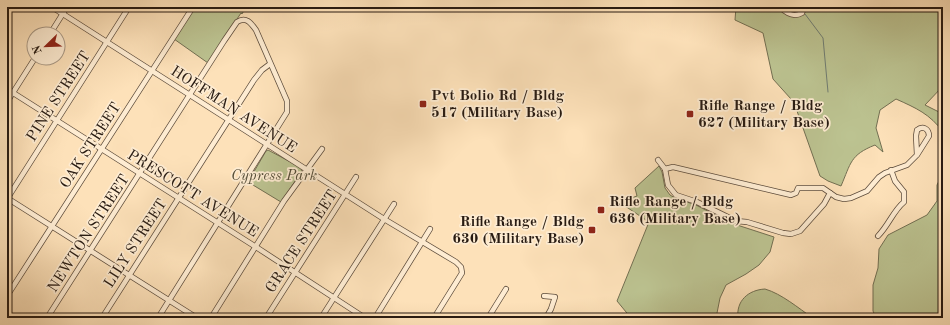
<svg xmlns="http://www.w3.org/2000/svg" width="950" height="325" viewBox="0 0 950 325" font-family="'Old Standard TT',serif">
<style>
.green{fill:#bcc391;stroke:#726f52}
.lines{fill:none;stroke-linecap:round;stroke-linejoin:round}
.stream{stroke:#6f7c72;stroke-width:1}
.minor-casing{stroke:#5d4c3c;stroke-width:6}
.minor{stroke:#feecd2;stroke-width:4.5}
.poi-dot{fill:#8f2418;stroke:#feecd2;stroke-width:1.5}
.labels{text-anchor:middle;stroke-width:3.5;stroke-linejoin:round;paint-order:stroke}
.poi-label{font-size:15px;font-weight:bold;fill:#281b12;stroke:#feecd2;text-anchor:start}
.street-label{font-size:15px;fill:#281b12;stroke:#feecd2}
.park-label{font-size:15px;font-style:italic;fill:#544d38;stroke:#feecd2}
</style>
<rect width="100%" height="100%" fill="#fde1b9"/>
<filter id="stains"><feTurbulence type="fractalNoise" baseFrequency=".005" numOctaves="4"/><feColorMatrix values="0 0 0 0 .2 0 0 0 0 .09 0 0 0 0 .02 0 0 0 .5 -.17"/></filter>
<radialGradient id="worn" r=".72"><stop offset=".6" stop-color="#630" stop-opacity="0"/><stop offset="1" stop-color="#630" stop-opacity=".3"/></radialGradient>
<g class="green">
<path d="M195 7H246L242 14 241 13 208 63 174 39Z"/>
<path d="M736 7H943V86L925 105 943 114V132C930 114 916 108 896 99L880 110 876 128 883 152 875 145C850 155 851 163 841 186L828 181 820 176 797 111 791 99 773 79 763 33 735 20Z"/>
<path d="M268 150 300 167 302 171 281 202 248 182 266 151Z"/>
<path d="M659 166 662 172 665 188 670 195 675 198 696 205 731 223 774 237 770 252 759 265 746 274 726 285 720 298 716 318H631L617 301 649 222 625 206 626 200 637 196 635 188Z"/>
<path d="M943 173V318H876L873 311V285L878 268 879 249 888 235 927 215 937 201V185Z"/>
<path d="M765 289C782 294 798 308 813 318H738C736 301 748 290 765 289Z"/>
</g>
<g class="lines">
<g class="stream">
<path d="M796 7 797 8"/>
<path d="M805 14 823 38 828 92"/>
</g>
<g class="minor-casing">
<g id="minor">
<path d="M52 7 384 219 456 262 461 267 462 273 434 318"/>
<path d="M728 7V8"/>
<path d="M780 7C786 13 793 18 802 13L804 7"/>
<path d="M50 34 67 7"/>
<path d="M7 89 256 247 365 318"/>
<path d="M7 102 35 58"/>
<path d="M658 160 665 169 668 185 676 195 697 202 736 221 747 222 783 233 791 234 800 231 824 204 830 193"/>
<path d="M665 169 673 167 791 195 796 193 798 188H823L836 197 844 199 851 198 867 191 879 177 885 173 907 165 917 155 916 136 917 130C923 125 929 129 929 136L917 155"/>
<path d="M7 198 197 318"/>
<path d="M7 199 129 7"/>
<path d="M878 236C889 225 893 211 904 202V192L895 181 891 170"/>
<path d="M7 296 193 7"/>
<path d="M544 296 555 297 551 309 546 318"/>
<path d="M47 318 224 41 237 22C246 16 251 23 256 30L287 101V112L158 318"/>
<path d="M102 318 254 80 262 70 270 64"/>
<path d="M211 318 284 201 322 149"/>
<path d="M266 318 356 177"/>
<path d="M321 318 394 204"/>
<path d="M375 318 430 229"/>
<path d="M488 318 506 289"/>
</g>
</g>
<use href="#minor" class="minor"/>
</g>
<g class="poi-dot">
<rect x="419" y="100" width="8" height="8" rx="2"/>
<rect x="686" y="110" width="8" height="8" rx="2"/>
<rect x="597" y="206" width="8" height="8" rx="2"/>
<rect x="588" y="226" width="8" height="8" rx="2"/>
</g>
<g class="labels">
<g class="poi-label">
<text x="431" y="100">Pvt Bolio Rd / Bldg<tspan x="431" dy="17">517 (Military Base)</tspan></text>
<text x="698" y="110">Rifle Range / Bldg<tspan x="698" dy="17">627 (Military Base)</tspan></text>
<text x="609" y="206">Rifle Range / Bldg<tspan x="609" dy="17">636 (Military Base)</tspan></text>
<text x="584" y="226" text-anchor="end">Rifle Range / Bldg<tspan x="584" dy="17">630 (Military Base)</tspan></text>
</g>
<g class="street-label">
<text transform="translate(58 96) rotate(-57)" y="5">PINE STREET</text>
<text transform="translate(234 109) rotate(33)" y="5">HOFFMAN AVENUE</text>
<text transform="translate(90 145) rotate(-57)" y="5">OAK STREET</text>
<text transform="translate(193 193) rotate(32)" y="5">PRESCOTT AVENUE</text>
<text transform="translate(88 233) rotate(-57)" y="5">NEWTON STREET</text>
<text transform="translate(301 241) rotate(-57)" y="5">GRACE STREET</text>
<text transform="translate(135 243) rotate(-57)" y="5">LILY STREET</text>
</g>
<g class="park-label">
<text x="274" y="180">Cypress Park</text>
</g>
</g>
<rect width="950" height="325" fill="none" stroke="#fde1b9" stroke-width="24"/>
<rect x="8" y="8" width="934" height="309" fill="none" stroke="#281b12" stroke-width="2"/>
<rect x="12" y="12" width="926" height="301" fill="none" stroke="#281b12"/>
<g transform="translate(46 46) rotate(247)"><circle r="19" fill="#feecd2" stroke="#a89885"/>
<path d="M0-3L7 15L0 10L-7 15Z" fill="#8f2418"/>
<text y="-6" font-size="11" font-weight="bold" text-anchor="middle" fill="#281b12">N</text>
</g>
<rect width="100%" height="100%" filter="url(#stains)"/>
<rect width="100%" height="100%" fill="url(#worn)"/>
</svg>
